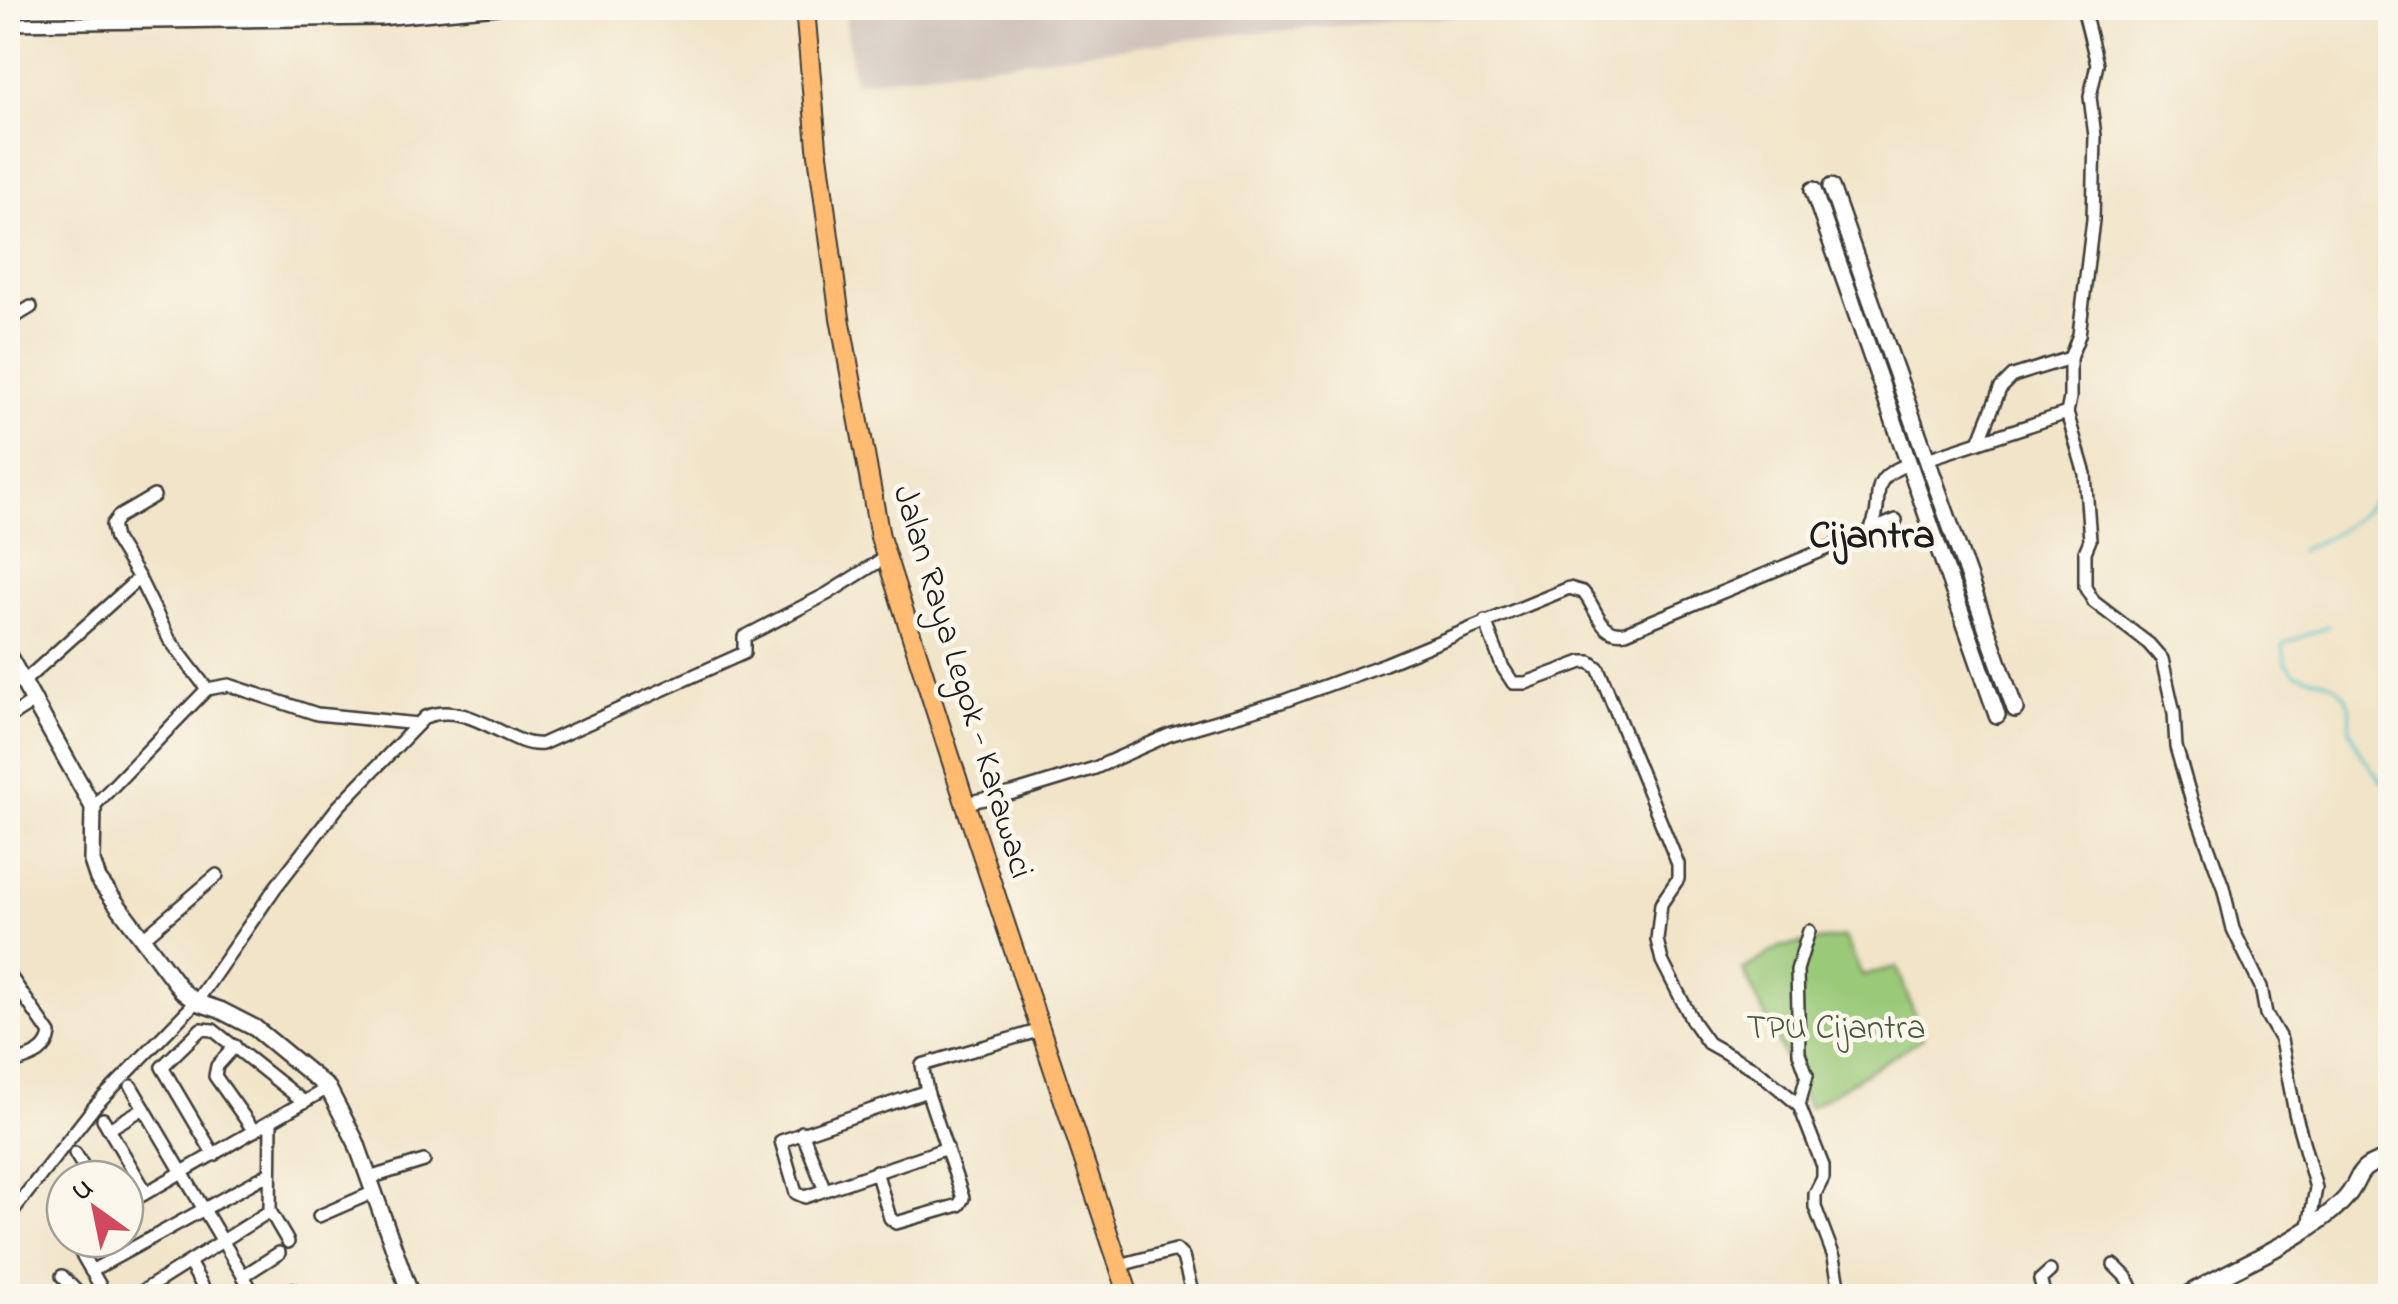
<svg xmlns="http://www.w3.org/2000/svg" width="2398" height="1304" viewBox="0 0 2398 1304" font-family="'Indie Flower',sans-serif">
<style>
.industrial{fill:#cec1b9}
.green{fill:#9ac978;stroke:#5b724a;stroke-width:2.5}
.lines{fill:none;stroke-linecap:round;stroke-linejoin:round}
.stream{stroke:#56c3cc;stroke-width:2.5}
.minor-casing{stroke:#3c3a36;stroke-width:16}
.tertiary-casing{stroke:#3c3a36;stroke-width:20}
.primary-casing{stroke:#3c3a36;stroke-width:22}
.minor{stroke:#fff;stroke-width:11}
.tertiary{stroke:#fff;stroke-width:15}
.primary{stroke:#ffbb71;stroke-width:18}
.labels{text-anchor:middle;stroke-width:9;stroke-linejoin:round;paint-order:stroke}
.street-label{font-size:35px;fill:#1c1c1c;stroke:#fbf7ec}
.park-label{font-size:35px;fill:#48593c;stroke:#fbf7ec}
.quarter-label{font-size:40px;font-weight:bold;fill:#1c1c1c;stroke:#fbf7ec}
</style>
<rect width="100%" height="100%" fill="#fbf7ec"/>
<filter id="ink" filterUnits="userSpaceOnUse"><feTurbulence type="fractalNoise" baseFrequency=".01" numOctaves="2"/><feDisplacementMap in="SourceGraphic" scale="20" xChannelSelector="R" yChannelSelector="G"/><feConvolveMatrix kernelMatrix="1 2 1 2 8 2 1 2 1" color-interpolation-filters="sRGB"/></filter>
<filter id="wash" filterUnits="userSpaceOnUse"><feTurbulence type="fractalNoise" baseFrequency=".0048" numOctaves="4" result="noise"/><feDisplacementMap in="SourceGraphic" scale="40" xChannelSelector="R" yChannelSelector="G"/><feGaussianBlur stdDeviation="2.25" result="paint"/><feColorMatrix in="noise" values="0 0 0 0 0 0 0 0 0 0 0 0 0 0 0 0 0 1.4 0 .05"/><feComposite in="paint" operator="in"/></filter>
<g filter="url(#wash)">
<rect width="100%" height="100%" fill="#f1e4c8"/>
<path class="industrial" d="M844 8H1559L1215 36 854 82Z"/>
<path class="green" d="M1845 937 1862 975 1897 967 1923 1038 1809 1108 1743 970 1780 947Z"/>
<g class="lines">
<g class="stream">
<path d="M2299 551C2342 532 2384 508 2390 458"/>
<path d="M2329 626 2283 644 2285 661 2295 674C2316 678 2342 681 2349 705 2351 713 2348 721 2350 729 2359 754 2372 771 2390 790"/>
</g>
</g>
</g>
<g filter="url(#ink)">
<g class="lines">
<g class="minor-casing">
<g id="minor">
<path d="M2083 8 2097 64 2090 97 2095 136 2093 220 2079 335 2070 358V398L2067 413 2085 474 2090 540 2085 552V587L2094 602 2149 644 2162 659 2174 713 2176 747 2192 802 2223 887 2233 929 2261 987 2266 1014 2281 1040 2295 1113 2316 1188 2309 1226"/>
<path d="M8 24 380 19 498 8"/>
<path d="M8 166 13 163"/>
<path d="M8 321 31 307"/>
<path d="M1979 442 2000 389 2013 376 2070 358"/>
<path d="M1927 459 2067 413"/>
<path d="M1869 532C1889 500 1860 481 1909 464"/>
<path d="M139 578 115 539 112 525 118 517 154 496"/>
<path d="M1485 621 1502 666 1513 683H1526L1582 662H1590L1598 668 1678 864V879L1661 904 1657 940 1662 961 1693 1022 1708 1043 1758 1071 1799 1105 1823 1166V1178L1815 1194V1207L1834 1257 1841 1296"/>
<path d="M22 683 139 578 169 639 207 689 93 807"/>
<path d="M207 689 229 685 317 714 418 724"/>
<path d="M8 718 36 700"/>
<path d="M965 803 1013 793 1095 768 1169 735 1281 702 1385 664 1569 588 1583 592C1597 608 1600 637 1626 632L1896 520"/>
<path d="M142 939 217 875"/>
<path d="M8 973 50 1034C47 1056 25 1058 8 1065"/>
<path d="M235 1046 217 1066 215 1076 254 1131"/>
<path d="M131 1086 255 1296"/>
<path d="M927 1091 781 1141 796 1193 805 1197 947 1148"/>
<path d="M1799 1105 1807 1075 1799 1053 1797 970 1809 931"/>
<path d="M103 1119 146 1192"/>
<path d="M109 1129 144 1108"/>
<path d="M802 1132 824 1188"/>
<path d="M75 1153 91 1179"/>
<path d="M214 1155 162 1067 201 1029 213 1030 304 1102"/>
<path d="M876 1171 890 1218 896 1223 959 1205 963 1198 927 1091 922 1065 1041 1030"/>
<path d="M369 1178 424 1161"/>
<path d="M125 1205 328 1088"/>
<path d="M270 1211 288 1242"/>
<path d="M319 1216 374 1192"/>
<path d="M8 1217 95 1106 196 1002 275 888 338 807 425 717C471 699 509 748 542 744L744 653V637L827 594 886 557"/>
<path d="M73 1239 106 1296"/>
<path d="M190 1264 208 1296"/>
<path d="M1120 1265 1176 1250 1183 1257 1193 1296"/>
<path d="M2114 1265 2126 1277 2135 1296"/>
<path d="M91 1271 270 1173"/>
<path d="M2222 1274 2234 1296"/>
<path d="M62 1276 81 1296"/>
<path d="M243 1276 279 1253"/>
<path d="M135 1296 270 1211 271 1122"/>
<path d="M281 1296 293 1289"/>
<path d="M2045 1296 2040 1280 2050 1271"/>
</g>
</g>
<g class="tertiary-casing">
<g id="tertiary">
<path d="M1831 187 2015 709"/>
<path d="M1813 190 1997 715"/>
<path d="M8 655 93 807 92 861 98 879 182 991 196 1002 220 1010 255 1028 328 1088 356 1142 411 1296"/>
<path d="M2186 1296C2236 1265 2298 1244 2341 1203 2366 1179 2348 1169 2390 1158"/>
</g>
</g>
<g class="primary-casing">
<path id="primary" d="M805 8 817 147 840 318 880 537 965 803 1129 1296"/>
</g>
<use href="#minor" class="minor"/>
<use href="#tertiary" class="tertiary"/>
<use href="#primary" class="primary"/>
</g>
</g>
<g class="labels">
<g class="street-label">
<text transform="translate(965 681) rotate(73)" y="12">Jalan Raya Legok - Karawaci</text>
</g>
<g class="park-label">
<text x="1836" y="1038">TPU Cijantra</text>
</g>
<g class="quarter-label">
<text x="1872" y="547">Cijantra</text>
</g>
</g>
<rect width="2398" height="1304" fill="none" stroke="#fbf7ec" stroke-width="40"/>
<g transform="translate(95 1209) rotate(327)"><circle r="48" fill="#fbf7ec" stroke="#a29f99" stroke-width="2.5"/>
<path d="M0-8L18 38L0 25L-18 38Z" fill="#d1495b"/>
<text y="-15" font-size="28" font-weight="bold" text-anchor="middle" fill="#1c1c1c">U</text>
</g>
</svg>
